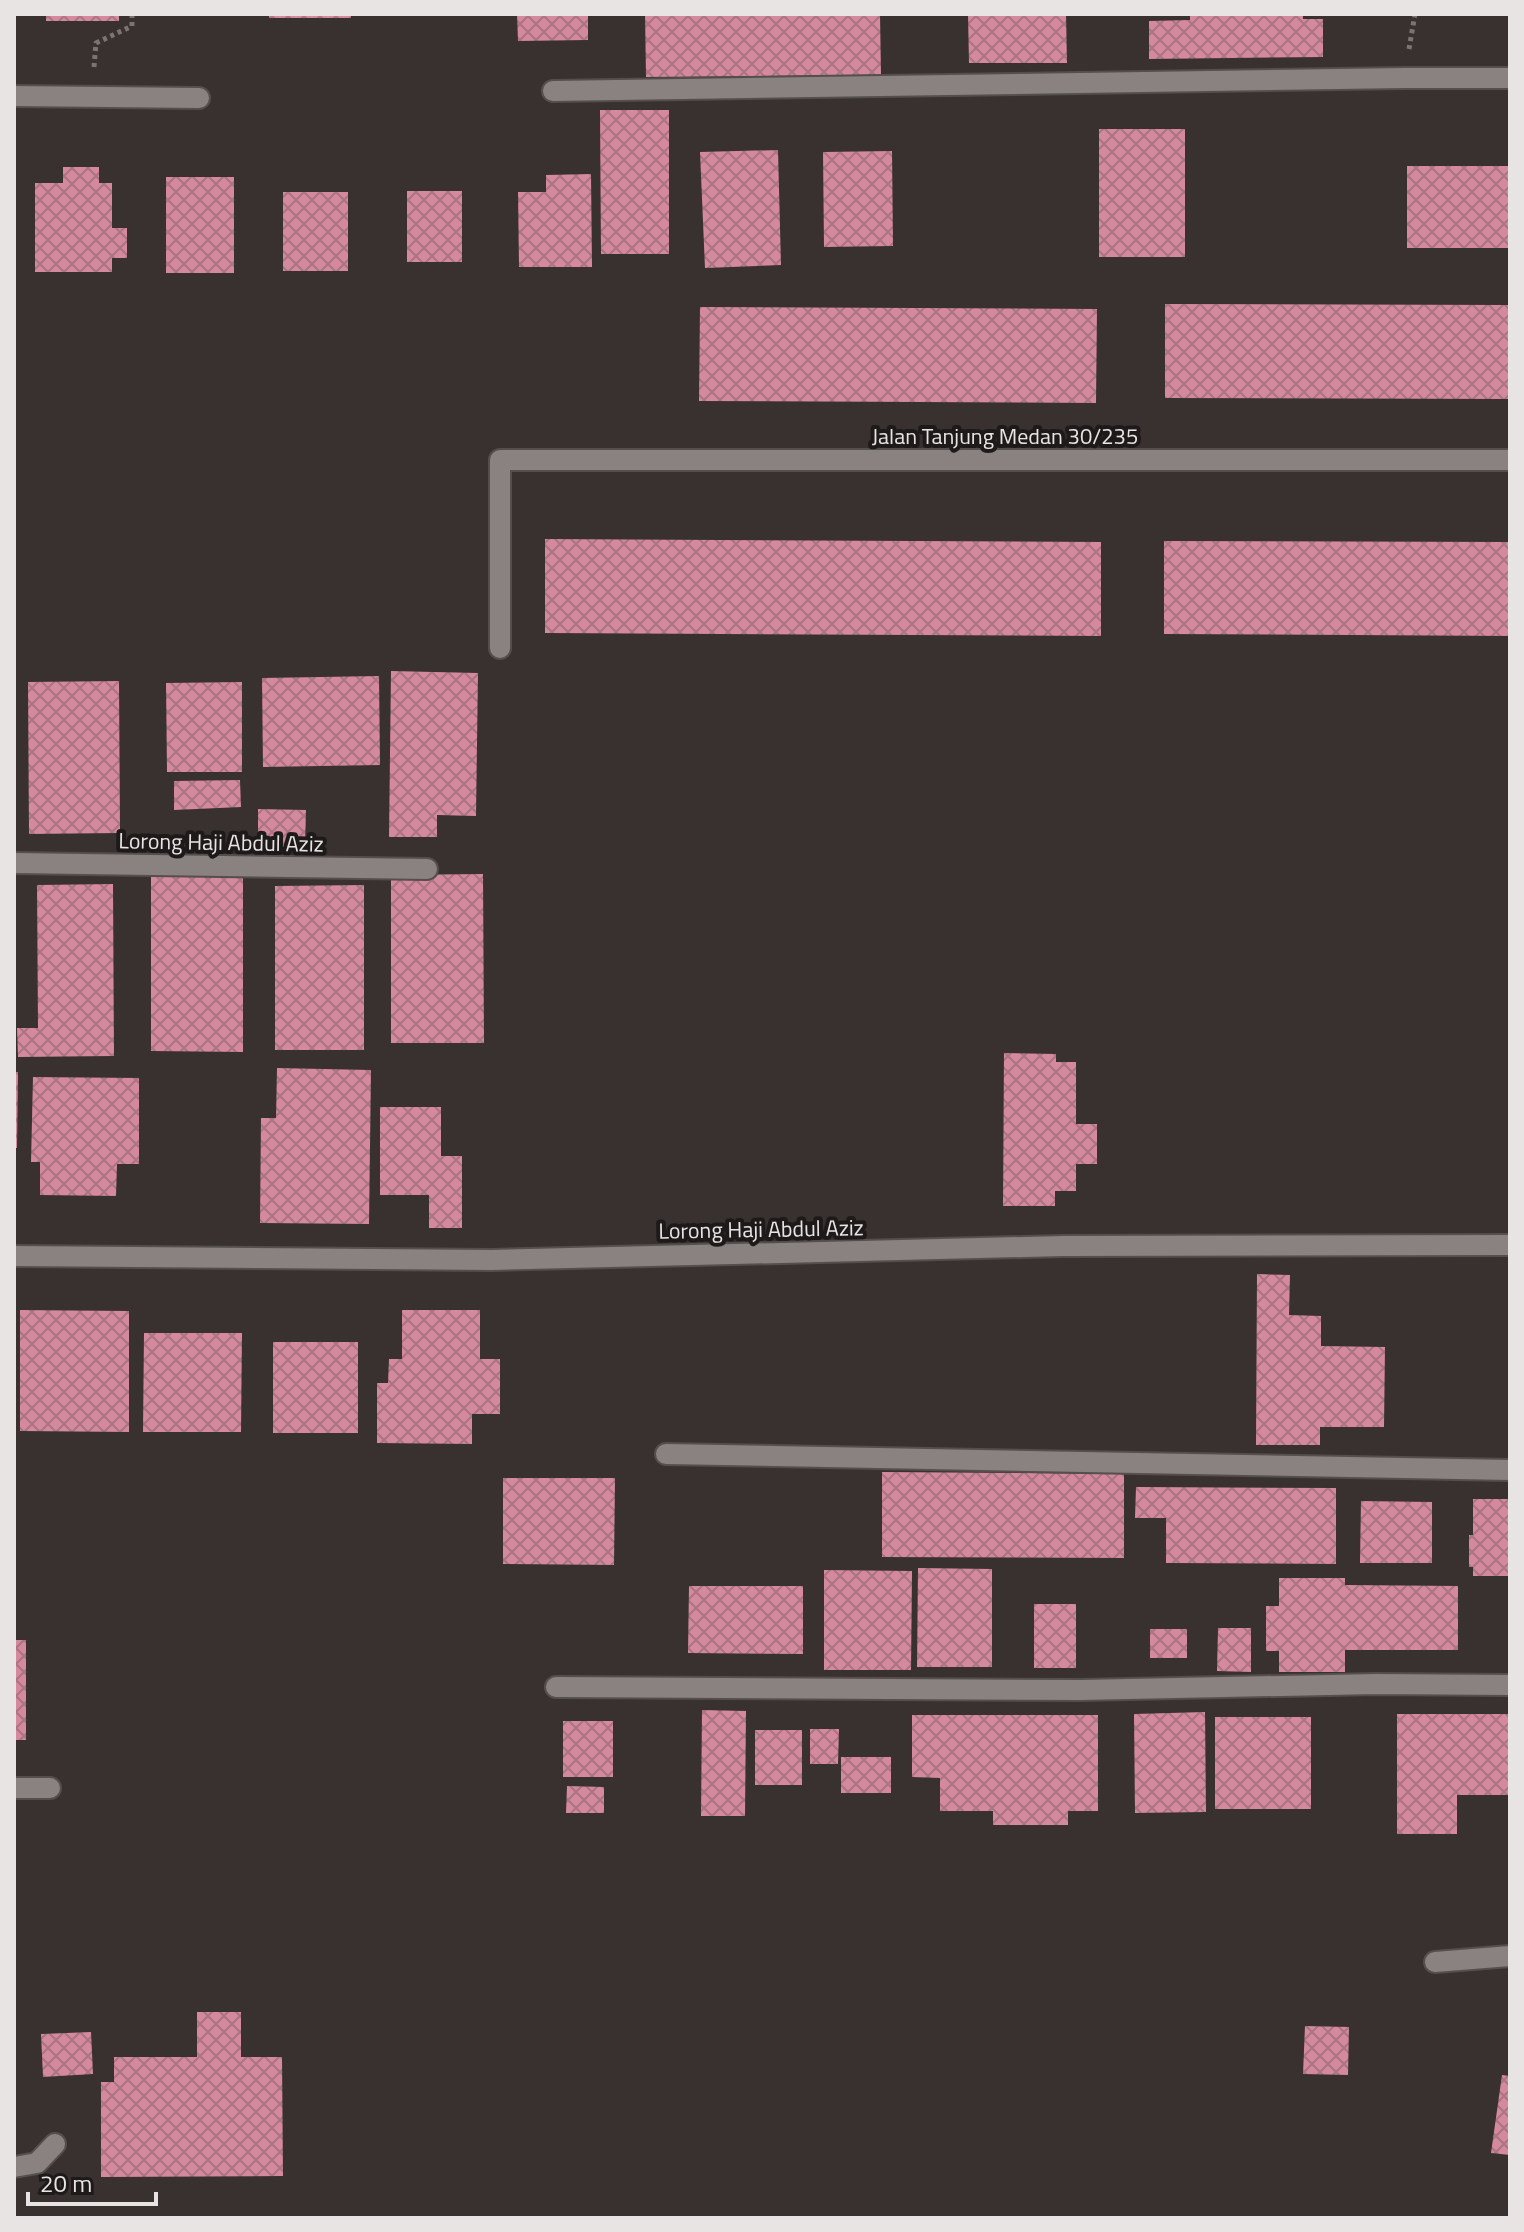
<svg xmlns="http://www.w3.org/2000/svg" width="1524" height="2232" viewBox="0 0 1524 2232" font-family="'Titillium Web',sans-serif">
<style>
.building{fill:url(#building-cross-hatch)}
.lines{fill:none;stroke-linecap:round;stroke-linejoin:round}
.street-casing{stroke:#544e4d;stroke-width:24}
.path{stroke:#7a7473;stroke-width:5;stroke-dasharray:4 4;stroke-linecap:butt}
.street{stroke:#8a8181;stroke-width:20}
.labels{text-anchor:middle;stroke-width:8;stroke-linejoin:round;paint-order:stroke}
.street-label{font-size:22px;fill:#e9e4e4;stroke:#1d1a19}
</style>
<defs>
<pattern id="building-cross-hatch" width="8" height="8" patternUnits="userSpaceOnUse" patternTransform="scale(2)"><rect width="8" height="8" fill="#d5899e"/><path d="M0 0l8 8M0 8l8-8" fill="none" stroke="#aa7483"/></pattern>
</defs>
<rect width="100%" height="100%" fill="#383130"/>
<g class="building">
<rect x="46" y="14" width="73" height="7"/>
<rect x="269" y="14" width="82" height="4"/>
<path d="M517 14H588V40L518 41Z"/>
<path d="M645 14H880L881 75 646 77Z"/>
<path d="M968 14H1066L1067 63H969Z"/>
<path d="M1190 14H1303V19H1323V57L1149 59V21L1190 20Z"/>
<path d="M600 110H669V254H601Z"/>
<rect x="1099" y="129" width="86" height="128"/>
<path d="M778 150 781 265 705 268 700 152Z"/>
<path d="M892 151 893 246 824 247 823 152Z"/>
<rect x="1407" y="166" width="103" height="82"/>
<path d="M63 167H99V183H112V228H127V258H112V272H35V183H63Z"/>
<path d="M591 174 592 267H519L518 192H546V175Z"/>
<rect x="166" y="177" width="68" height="96"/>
<rect x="407" y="191" width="55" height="71"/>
<rect x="283" y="192" width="65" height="79"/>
<path d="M1165 304 1510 305V399L1165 398Z"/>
<path d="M700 307 1097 309 1096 403 699 401Z"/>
<path d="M545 539 1101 542V636L545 633Z"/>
<path d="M1164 541 1510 542V636L1164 634Z"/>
<path d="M391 671 478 673 476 816 437 815V837H389Z"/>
<path d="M379 676 380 765 263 767 262 678Z"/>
<path d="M119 681 120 833 29 834 28 682Z"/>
<path d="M242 682V772H167L166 683Z"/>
<path d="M240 780 241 807 174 810V781Z"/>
<path d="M258 809 306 810 305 847H258Z"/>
<path d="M483 874 484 1043H391V875Z"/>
<path d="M151 875 243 876V1052L151 1051Z"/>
<path d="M113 884 114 1056 18 1057 17 1028H38L37 885Z"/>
<path d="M364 885V1050H275V886Z"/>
<path d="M1004 1053 1056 1054V1062H1076V1124H1097V1164H1076V1191H1055V1206H1003Z"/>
<path d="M277 1068 371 1070 369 1224 260 1223 261 1118H276Z"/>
<path d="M14 1072H18L17 1148H14Z"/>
<path d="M33 1077 139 1078V1164H117L116 1196 40 1195V1162H31Z"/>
<path d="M380 1107H441V1156H462V1228H429V1195H380Z"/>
<path d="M1257 1274 1290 1275 1289 1315 1321 1316V1346L1385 1347 1384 1427H1320V1445H1256Z"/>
<path d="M20 1310 129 1311V1432L20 1431Z"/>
<path d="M402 1310H480V1359H500V1414H472V1444L377 1443V1383H388L389 1359H402Z"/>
<path d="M144 1333H242L241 1432H143Z"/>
<rect x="273" y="1342" width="85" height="91"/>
<path d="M882 1472 1124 1474V1558L882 1557Z"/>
<path d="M503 1478H615L614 1565 503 1564Z"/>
<path d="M1136 1487 1336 1488V1564L1166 1563V1518H1135Z"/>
<path d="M1473 1499H1509V1576H1473V1567H1469V1535H1473Z"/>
<path d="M1361 1501 1432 1502V1563H1360Z"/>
<path d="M918 1568 992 1569V1667H917Z"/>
<path d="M824 1570 912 1571 911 1670H824Z"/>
<path d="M1279 1578H1345V1585L1458 1586V1650H1345V1672H1279V1651H1266V1606H1279Z"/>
<path d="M689 1586H803V1654L688 1653Z"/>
<rect x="1034" y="1604" width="42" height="64"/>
<path d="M1218 1628H1251V1672L1217 1671Z"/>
<rect x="1150" y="1629" width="37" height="29"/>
<rect x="14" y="1640" width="12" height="100"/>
<path d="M702 1710 746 1711 745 1816H701Z"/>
<path d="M1205 1712 1206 1812 1135 1813 1134 1714Z"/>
<path d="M1397 1714H1510V1795H1457V1834H1397Z"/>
<path d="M912 1715H1098V1811H1068V1825H993V1811H940V1778L912 1777Z"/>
<rect x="1215" y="1717" width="96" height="92"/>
<rect x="563" y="1721" width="50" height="56"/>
<path d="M810 1729H839L838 1764H810Z"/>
<rect x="755" y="1730" width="47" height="55"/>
<rect x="841" y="1757" width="50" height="36"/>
<path d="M567 1786 604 1787V1813H566Z"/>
<path d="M197 2012H241V2057H282L283 2176 101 2177V2082H114V2057H197Z"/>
<path d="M1305 2026 1349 2027 1348 2075 1303 2074Z"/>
<path d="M91 2032 93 2074 43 2077 41 2034Z"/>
<path d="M1502 2075 1510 2076V2155L1491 2153Z"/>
</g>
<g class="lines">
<g class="street-casing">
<g id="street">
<path d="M553 91 1405 78H1510"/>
<path d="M14 96 199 98"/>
<path d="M500 648V460H1510"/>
<path d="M14 863 427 869"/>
<path d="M14 1256 492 1260 1063 1246 1510 1245"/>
<path d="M666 1454 1510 1470"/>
<path d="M556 1687 1080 1690 1376 1684 1510 1685"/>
<path d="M14 1788H50"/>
<path d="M1435 1962 1510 1956"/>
<path d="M14 2167 37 2163 55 2144"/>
</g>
</g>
<g class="path">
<path d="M1409 49 1415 14"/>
<path d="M94 67 96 43 132 26V14"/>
</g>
<use href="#street" class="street"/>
</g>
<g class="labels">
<g class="street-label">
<text x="1005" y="444">Jalan Tanjung Medan 30/235</text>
<text transform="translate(221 842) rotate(1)" y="8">Lorong Haji Abdul Aziz</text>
<text transform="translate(761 1229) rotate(-1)" y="8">Lorong Haji Abdul Aziz</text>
</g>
</g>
<rect width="1524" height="2232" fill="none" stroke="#e9e4e4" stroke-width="32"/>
<path d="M28 2192v12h128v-12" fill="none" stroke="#e9e4e4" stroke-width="4"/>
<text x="40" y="2192" font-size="24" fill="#e9e4e4" stroke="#1d1a19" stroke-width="6" paint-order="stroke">20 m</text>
</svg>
